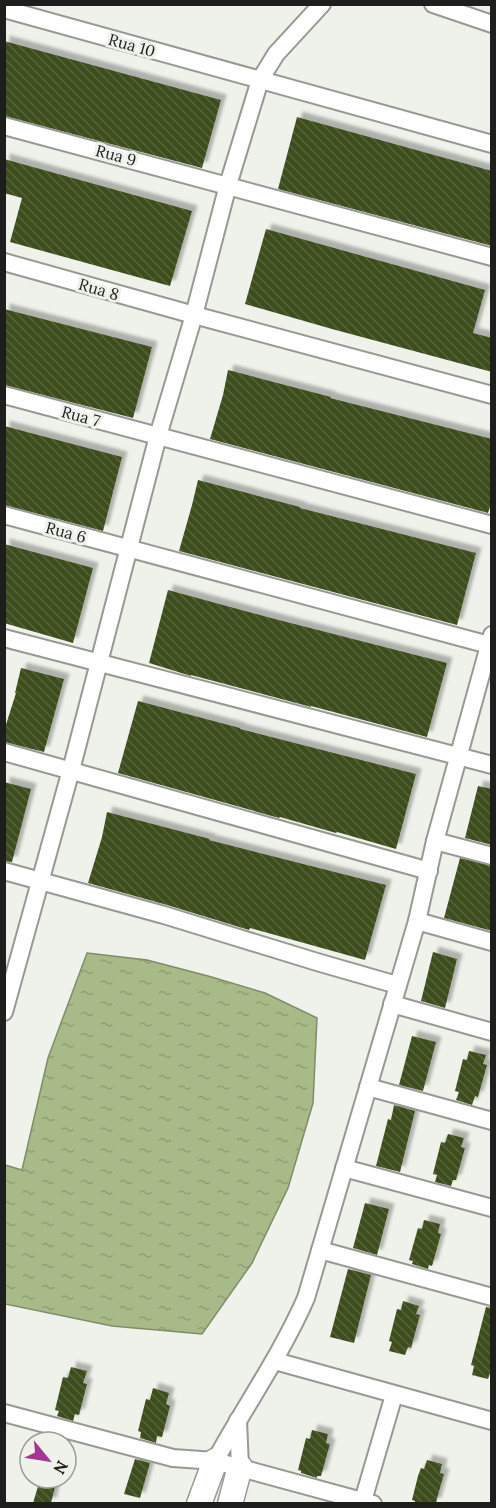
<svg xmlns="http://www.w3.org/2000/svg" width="496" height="1508" viewBox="0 0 496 1508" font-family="Lora,serif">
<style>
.water{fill:url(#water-ripples);stroke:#7f8c68;stroke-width:1.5}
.building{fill:url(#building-back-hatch);filter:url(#shadow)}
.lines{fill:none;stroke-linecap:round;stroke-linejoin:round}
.street-casing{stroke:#979a93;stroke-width:20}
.secondary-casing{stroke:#979a93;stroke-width:27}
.street{stroke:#fff;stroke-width:16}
.secondary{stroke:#fff;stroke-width:24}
.labels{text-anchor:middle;stroke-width:6;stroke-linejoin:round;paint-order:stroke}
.street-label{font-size:16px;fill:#1e1f1c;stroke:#eff2ea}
</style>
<defs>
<pattern id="water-ripples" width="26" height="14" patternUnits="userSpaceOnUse" patternTransform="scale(1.5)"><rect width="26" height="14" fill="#a8ba88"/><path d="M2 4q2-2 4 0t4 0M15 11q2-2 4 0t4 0" fill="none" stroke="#909f75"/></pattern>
<pattern id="building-back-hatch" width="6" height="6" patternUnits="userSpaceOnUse" patternTransform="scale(1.5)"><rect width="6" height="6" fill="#3e4d1e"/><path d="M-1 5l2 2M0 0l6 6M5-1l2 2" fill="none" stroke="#57633d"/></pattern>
<filter id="shadow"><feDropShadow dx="5.5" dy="-5.5" stdDeviation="1.5" flood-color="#0004"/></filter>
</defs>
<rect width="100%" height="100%" fill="#eff2ea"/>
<path class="water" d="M87 953 147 960 208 976 265 993 317 1018 313 1103 288 1188 252 1263 202 1334 112 1326 5 1304V1165L22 1170 48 1058Z"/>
<g class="building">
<path d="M4 41 221 100 202 168 4 116Z"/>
<path d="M297 117 492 171V246L278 189Z"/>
<path d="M4 159 192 211 170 286 10 242 22 198 4 193Z"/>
<path d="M266 229 485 290 473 333 492 338V372L332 329 245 304Z"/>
<path d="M4 309 152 347 133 418 4 385Z"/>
<path d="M228 370 331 397 330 398 492 439V501L488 513 210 439 223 395Z"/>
<path d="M4 426 122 457 103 531 4 505Z"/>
<path d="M198 480 300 507V508L476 553 457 625 179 551 192 505Z"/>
<path d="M4 544 93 568 73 643 4 623Z"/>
<path d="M168 590 271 618 447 663 427 737 311 706V707L191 675V676L149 663Z"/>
<path d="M21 668 64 679 44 752 4 742V731L16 693H15Z"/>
<path d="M138 701 240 728V729L416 774 396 849 337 832 336 833 280 817 279 818 118 773Z"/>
<path d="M4 782 31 789 12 862 4 861Z"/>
<path d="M478 786 492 789V845L465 838Z"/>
<path d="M107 812 210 839 209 840 386 885 365 960 250 928 249 930 167 905 88 883 102 837Z"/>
<path d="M460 858 492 866V931L444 918Z"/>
<path d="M433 952 457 959 445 1008 421 1001Z"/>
<path d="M412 1036 436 1042 423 1091 399 1085Z"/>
<path d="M469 1051 486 1055 483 1064 487 1065 478 1097 475 1096 472 1105 456 1100 459 1092 455 1091 463 1059 467 1060Z"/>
<path d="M394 1105 415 1111 400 1172 376 1166 388 1119 391 1120Z"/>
<path d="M448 1134 464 1138 461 1147 465 1148 456 1180H453L451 1186 435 1182 437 1175 433 1174 441 1142 445 1143Z"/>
<path d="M365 1203 389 1209 377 1255 353 1248Z"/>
<path d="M424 1220 440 1224 438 1233 441 1234 432 1266 429 1265 428 1269 412 1264 413 1261 409 1260 418 1228 422 1229Z"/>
<path d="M348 1269 371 1275 354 1343 330 1337Z"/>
<path d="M403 1301 419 1306 416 1314 420 1315 411 1348 408 1347 405 1355 389 1351 392 1342 389 1341 397 1309 401 1310Z"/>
<path d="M486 1307 492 1308V1367L488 1379 472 1375 474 1366 471 1365Z"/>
<path d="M71 1367 87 1371 83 1383 87 1384 79 1415 75 1414 73 1421 57 1416 59 1411 55 1410 63 1377 68 1378Z"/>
<path d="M153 1388 169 1393 166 1404 170 1406 162 1437 157 1436 156 1443 140 1438 141 1432 138 1431 146 1399 150 1400Z"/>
<path d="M312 1430 328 1434 326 1443 330 1444 321 1476H317V1478L301 1473V1471L298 1470 306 1438 310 1439Z"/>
<path d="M135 1459 150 1463 140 1498 124 1494Z"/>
<path d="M427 1460 442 1464 440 1473 444 1474 438 1495 436 1503H415V1501L412 1500 418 1476 421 1468 424 1469Z"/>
<path d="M39 1483 55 1487 51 1503H33Z"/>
</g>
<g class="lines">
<g class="street-casing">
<g id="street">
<path d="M433 4 492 24"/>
<path d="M4 9 492 144"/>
<path d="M4 126 492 257"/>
<path d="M4 262 194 315 492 395"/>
<path d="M4 395 492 525"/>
<path d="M4 515 489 645"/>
<path d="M4 638 492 765"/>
<path d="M4 752 429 871"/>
<path d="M435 841 492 856"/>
<path d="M4 871 164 915 317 962 397 985"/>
<path d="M417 921 492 942"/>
<path d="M392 1004 492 1032"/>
<path d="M4 1012 71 770 158 436 194 315 228 185 260 80 276 54 322 4"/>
<path d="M368 1087 492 1121"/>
<path d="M344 1168 492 1208"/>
<path d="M320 1250 492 1297"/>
<path d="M275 1361 492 1421"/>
<path d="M4 1413 173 1458 215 1461 373 1504"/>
<path d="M238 1420 240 1467"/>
<path d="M215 1461C245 1406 281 1355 306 1298L417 921 435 841 492 635"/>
<path d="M362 1504 394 1395"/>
</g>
</g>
<g class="secondary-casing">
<g id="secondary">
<path d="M199 1504 215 1461"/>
<path d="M230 1504 240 1467"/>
</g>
</g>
<use href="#street" class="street"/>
<use href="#secondary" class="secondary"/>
</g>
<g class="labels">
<g class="street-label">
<text transform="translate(132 45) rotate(16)" y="6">Rua 10</text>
<text transform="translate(116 155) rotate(15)" y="6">Rua 9</text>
<text transform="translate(99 289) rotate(16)" y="6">Rua 8</text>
<text transform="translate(81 416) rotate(15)" y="6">Rua 7</text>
<text transform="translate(66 532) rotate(15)" y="6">Rua 6</text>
</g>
</g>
<rect width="496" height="1508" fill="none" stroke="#1e1f1c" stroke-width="12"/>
<g transform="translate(48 1460) rotate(120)"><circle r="28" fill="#eff2ea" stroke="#9b9e98" stroke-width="1.5"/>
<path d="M0-4.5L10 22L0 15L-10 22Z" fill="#a43694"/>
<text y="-9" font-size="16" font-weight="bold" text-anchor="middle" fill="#1e1f1c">N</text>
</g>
</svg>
